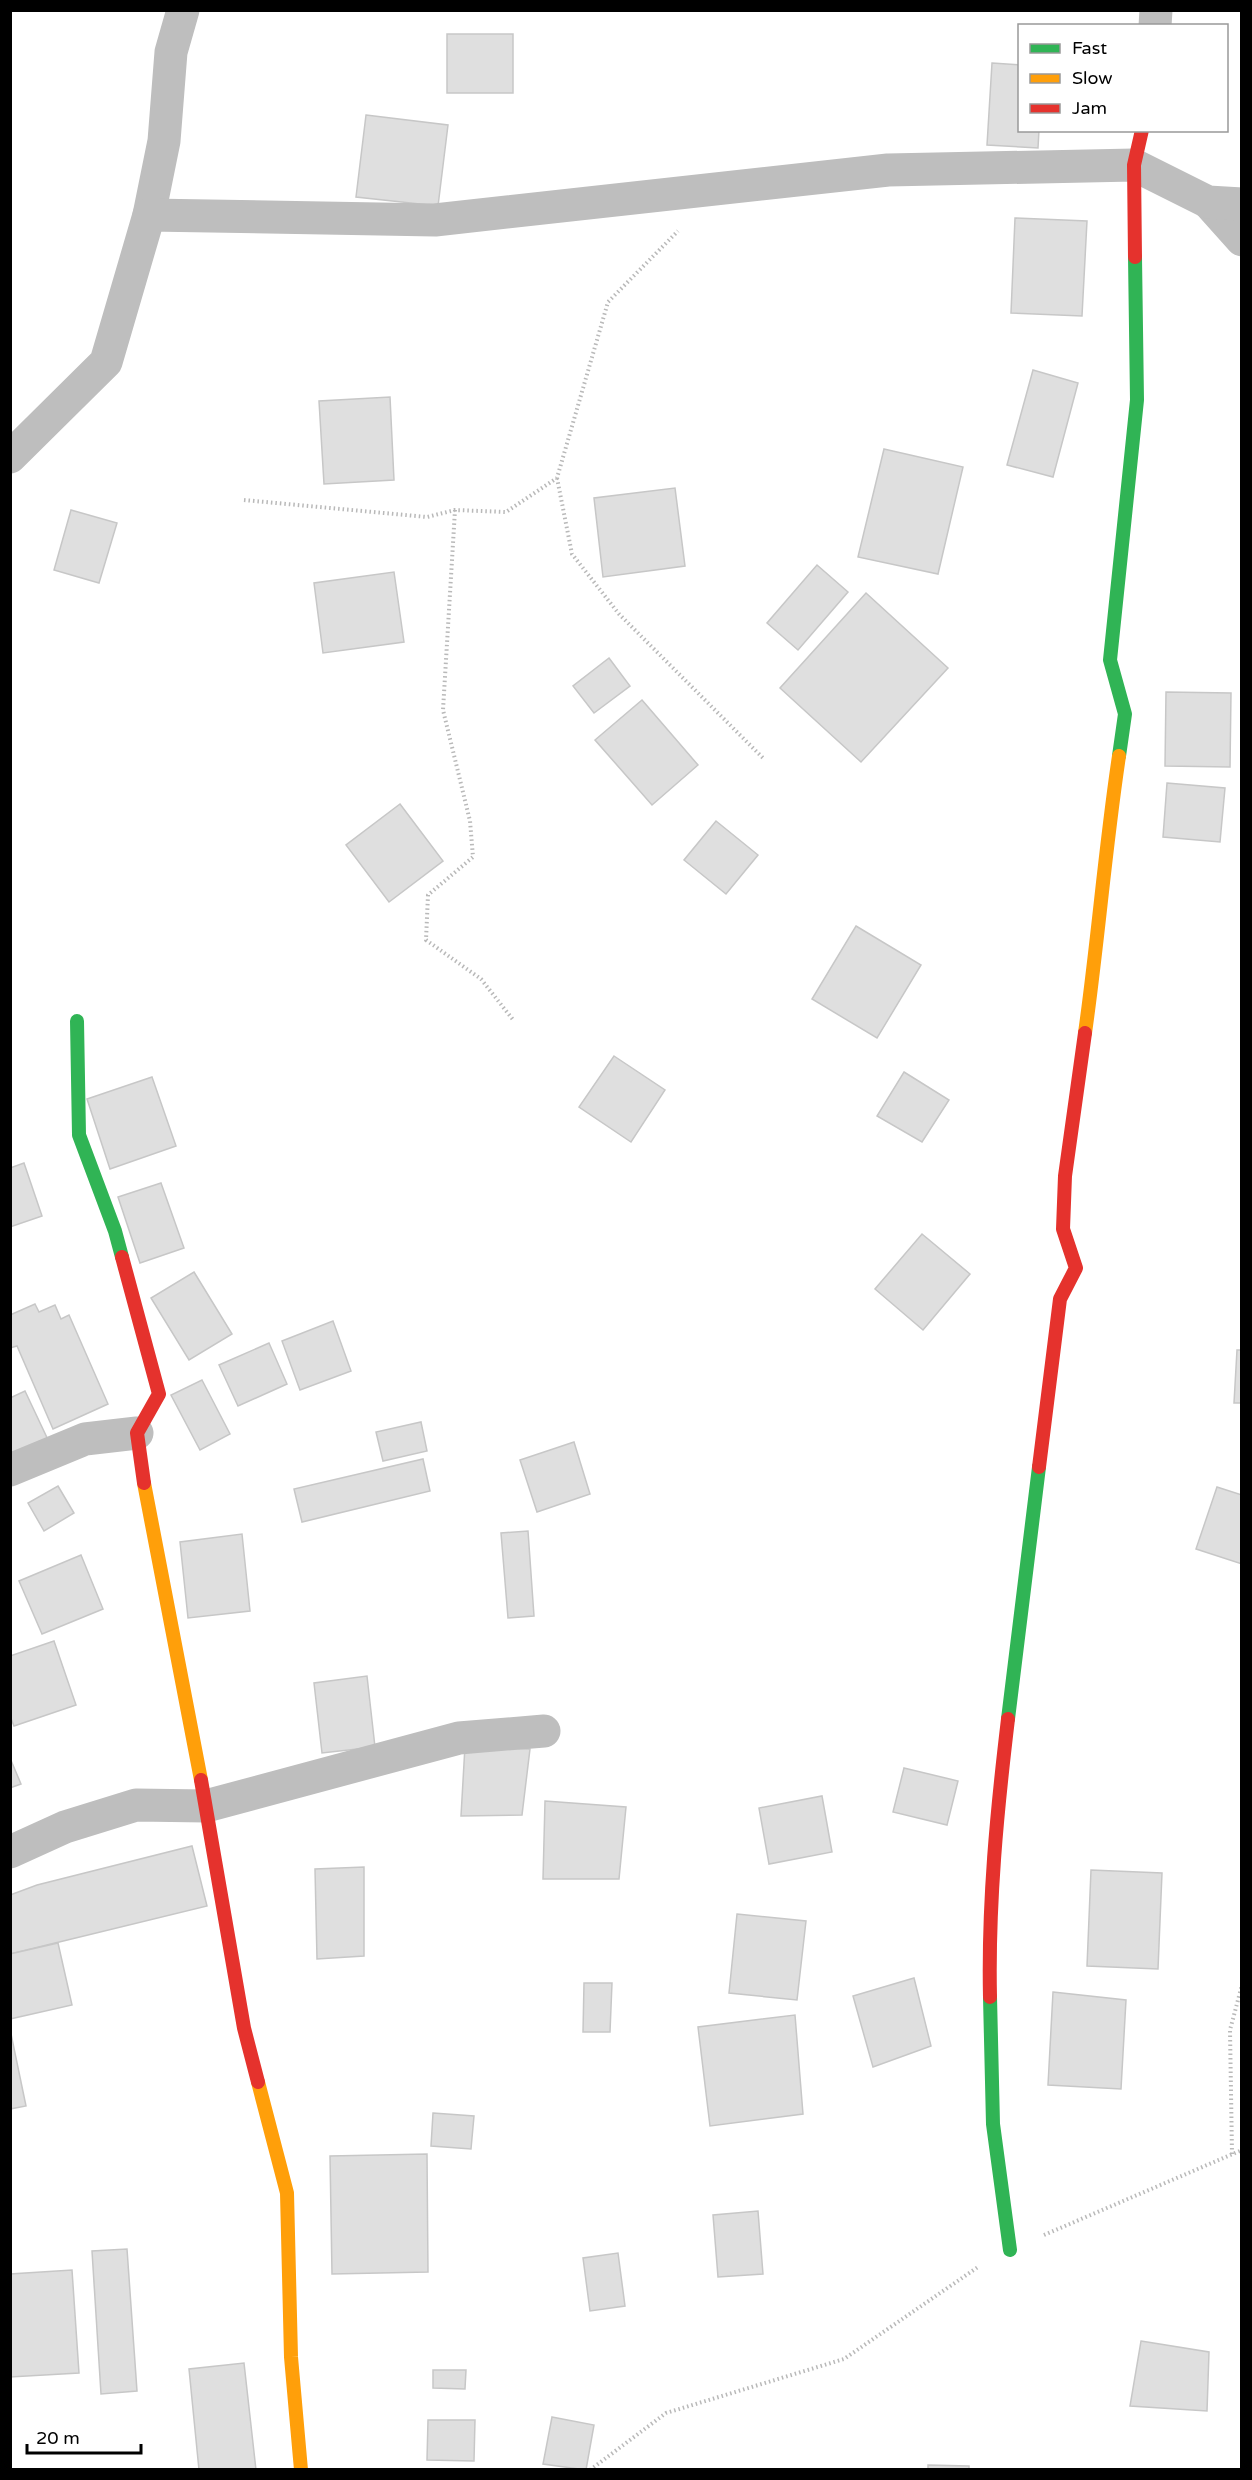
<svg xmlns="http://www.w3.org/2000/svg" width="1252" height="2480" viewBox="0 0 1252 2480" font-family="'Varela Round',sans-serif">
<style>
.building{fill:#dfdfdf;stroke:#c7c7c7;stroke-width:1.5}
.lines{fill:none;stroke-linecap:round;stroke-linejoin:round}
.path{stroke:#b9b9b9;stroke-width:4;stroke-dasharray:1.5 3;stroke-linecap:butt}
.street{stroke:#bebebe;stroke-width:33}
.fast{stroke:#30b455;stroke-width:14}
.slow{stroke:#ff9f0a;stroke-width:14}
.jam{stroke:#e5322d;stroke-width:14}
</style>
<rect width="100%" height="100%" fill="#fff"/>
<g class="building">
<rect x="447" y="34" width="66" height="59"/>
<path d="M992 63 1020 65V130H1039L1038 148 987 145Z"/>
<path d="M366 115 448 125 438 206 356 197Z"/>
<path d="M1015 218 1087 221 1082 316 1011 313Z"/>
<path d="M1033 370 1078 383 1053 477 1007 465Z"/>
<path d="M390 397 394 480 324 484 319 401Z"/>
<path d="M884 449 963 467 938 574 858 557Z"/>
<path d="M675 488 685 566 603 577 594 498Z"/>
<path d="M71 510 117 523 99 583 54 570Z"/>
<path d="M817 565 848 592 798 650 767 623Z"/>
<path d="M394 572 404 642 323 653 314 583Z"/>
<path d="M866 593 948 668 861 762 780 688Z"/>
<path d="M609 658 630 686 594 713 573 686Z"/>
<path d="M1166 692 1231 693 1230 767 1165 766Z"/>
<path d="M642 700 698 765 652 805 595 740Z"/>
<path d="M1167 783 1225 788 1220 842 1163 837Z"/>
<path d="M400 804 443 861 389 902 346 845Z"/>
<path d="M716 821 758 855 726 894 684 860Z"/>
<path d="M856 926 921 965 877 1038 812 999Z"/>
<path d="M614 1056 665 1090 631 1142 579 1107Z"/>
<path d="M904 1072 949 1100 922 1142 877 1116Z"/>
<path d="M152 1077 176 1146 110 1169 87 1099Z"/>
<path d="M24 1163 42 1216 10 1227V1168Z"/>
<path d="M161 1183 184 1248 140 1263 118 1197Z"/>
<path d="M922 1234 970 1274 923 1330 875 1289Z"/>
<path d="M194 1272 232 1334 189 1360 151 1298Z"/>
<path d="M35 1304 39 1312 55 1305 61 1319 69 1315 108 1404 53 1429 17 1346 10 1348V1315Z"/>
<path d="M333 1321 351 1371 300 1390 282 1341Z"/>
<path d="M269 1343 287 1384 238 1406 219 1365Z"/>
<path d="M1237 1350H1242V1403H1234Z"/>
<path d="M202 1380 230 1434 200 1450 171 1395Z"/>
<path d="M25 1391 49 1442 10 1461V1398Z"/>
<path d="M421 1422 427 1451 383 1461 376 1432Z"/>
<path d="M574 1442 590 1494 537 1512 520 1460Z"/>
<path d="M423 1459 430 1491 302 1522 294 1489Z"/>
<path d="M58 1486 74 1513 44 1531 28 1503Z"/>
<path d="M1217 1487 1242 1495V1564L1196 1549Z"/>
<path d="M528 1531 534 1616 508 1618 501 1533Z"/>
<path d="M242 1534 250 1611 188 1618 180 1542Z"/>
<path d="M81 1555 103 1609 42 1634 19 1581Z"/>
<path d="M54 1641 76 1705 14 1726 10 1716V1656Z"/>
<path d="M367 1676 375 1747 322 1753 314 1683Z"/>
<path d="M465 1746 530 1749 522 1815 461 1816Z"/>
<path d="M10 1758 21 1784 10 1788Z"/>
<path d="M904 1768 958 1781 947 1825 893 1812Z"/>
<path d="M822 1796 832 1852 769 1864 759 1808Z"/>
<path d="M545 1801 626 1807 619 1879H543Z"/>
<path d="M192 1846 207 1906 10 1954V1895L37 1885Z"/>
<path d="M364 1867V1956L317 1959 315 1869Z"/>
<path d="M1091 1870 1162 1873 1158 1969 1087 1966Z"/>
<path d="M737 1914 806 1921 797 2000 729 1993Z"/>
<path d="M58 1943 72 2005 10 2019V1954Z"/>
<path d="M914 1978 931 2046 873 2067 853 1996Z"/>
<path d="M584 1983H612L610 2032H583Z"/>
<path d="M1053 1992 1126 2000 1121 2089 1048 2085Z"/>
<path d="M795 2015 803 2114 710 2126 698 2027Z"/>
<path d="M10 2029 26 2106 10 2109Z"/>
<path d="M433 2113 474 2116 471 2149 431 2146Z"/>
<path d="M427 2154 428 2272 332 2274 330 2156Z"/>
<path d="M758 2211 763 2274 718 2277 713 2215Z"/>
<path d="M127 2249 137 2391 101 2394 92 2251Z"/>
<path d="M618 2253 625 2306 590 2311 583 2258Z"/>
<path d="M72 2270 79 2373 10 2377V2274Z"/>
<path d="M1141 2341 1209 2352 1207 2411 1130 2406Z"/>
<path d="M244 2363 256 2470H199L189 2369Z"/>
<path d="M433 2370H466L465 2389 433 2388Z"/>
<path d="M552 2417 594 2425 586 2470 543 2464Z"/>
<path d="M428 2420H475L474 2461 427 2460Z"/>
<path d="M928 2465 969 2466V2470H928Z"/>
</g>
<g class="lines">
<g class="path">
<path d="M557 478 572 554 619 614 764 759"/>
<path d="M244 500 427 517 455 510 506 512 557 478 608 302 678 231"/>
<path d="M455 510 443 710 470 821 473 857 428 895 426 940 481 979 514 1021"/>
<path d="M1232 2154 1230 2030 1242 1985"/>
<path d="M1044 2235 1242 2150"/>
<path d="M590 2470 666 2413 844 2359 978 2267"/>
</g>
<g class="street">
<path d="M1155 26 1156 10"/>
<path d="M1208 202 1242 240"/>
<path d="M149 215 164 141 171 52 183 10"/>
<path d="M10 457 106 362 149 215 435 220 888 170 1134 165 1208 202 1242 204"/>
<path d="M10 1470 85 1439 137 1433"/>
<path d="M10 1852 65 1827 136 1805 206 1806 459 1738 544 1731"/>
</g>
<g class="fast">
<path d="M1119 756 1125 714 1110 660 1137 400 1135 257"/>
<path d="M77 1021 79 1135 115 1231 122 1257"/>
<path d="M1008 1719 1039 1467"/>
<path d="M990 1997 993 2124 1010 2250"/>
</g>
<g class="slow">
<path d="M1085 1033C1098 941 1105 849 1119 756"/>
<path d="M144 1483 201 1780"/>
<path d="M258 2082 287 2193 291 2357 301 2470"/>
</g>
<g class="jam">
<path d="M1135 257 1134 165 1142 130"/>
<path d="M122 1257 159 1394 137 1433 144 1483"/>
<path d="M1039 1467 1060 1299 1076 1268 1063 1229 1065 1176 1085 1033"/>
<path d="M201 1780 244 2028 258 2082"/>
<path d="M990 1997C988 1904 997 1811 1008 1719"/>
</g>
</g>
<rect width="1252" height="2480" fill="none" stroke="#000000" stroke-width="24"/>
<rect x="1018" y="24" width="210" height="108" fill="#ffffff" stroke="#999999" stroke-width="1.5"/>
<rect x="1030" y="44" width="30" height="9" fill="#30b455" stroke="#999999" stroke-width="1.5"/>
<text x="1072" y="54" font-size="18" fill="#000000">Fast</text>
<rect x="1030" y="74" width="30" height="9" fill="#ff9f0a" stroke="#999999" stroke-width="1.5"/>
<text x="1072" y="84" font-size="18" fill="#000000">Slow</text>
<rect x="1030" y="104" width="30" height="9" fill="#e5322d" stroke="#999999" stroke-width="1.5"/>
<text x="1072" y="114" font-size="18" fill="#000000">Jam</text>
<path d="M27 2444v9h114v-9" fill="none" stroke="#000000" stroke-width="3"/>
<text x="36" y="2444" font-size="18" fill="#000000" stroke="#ffffff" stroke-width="4.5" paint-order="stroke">20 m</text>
</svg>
